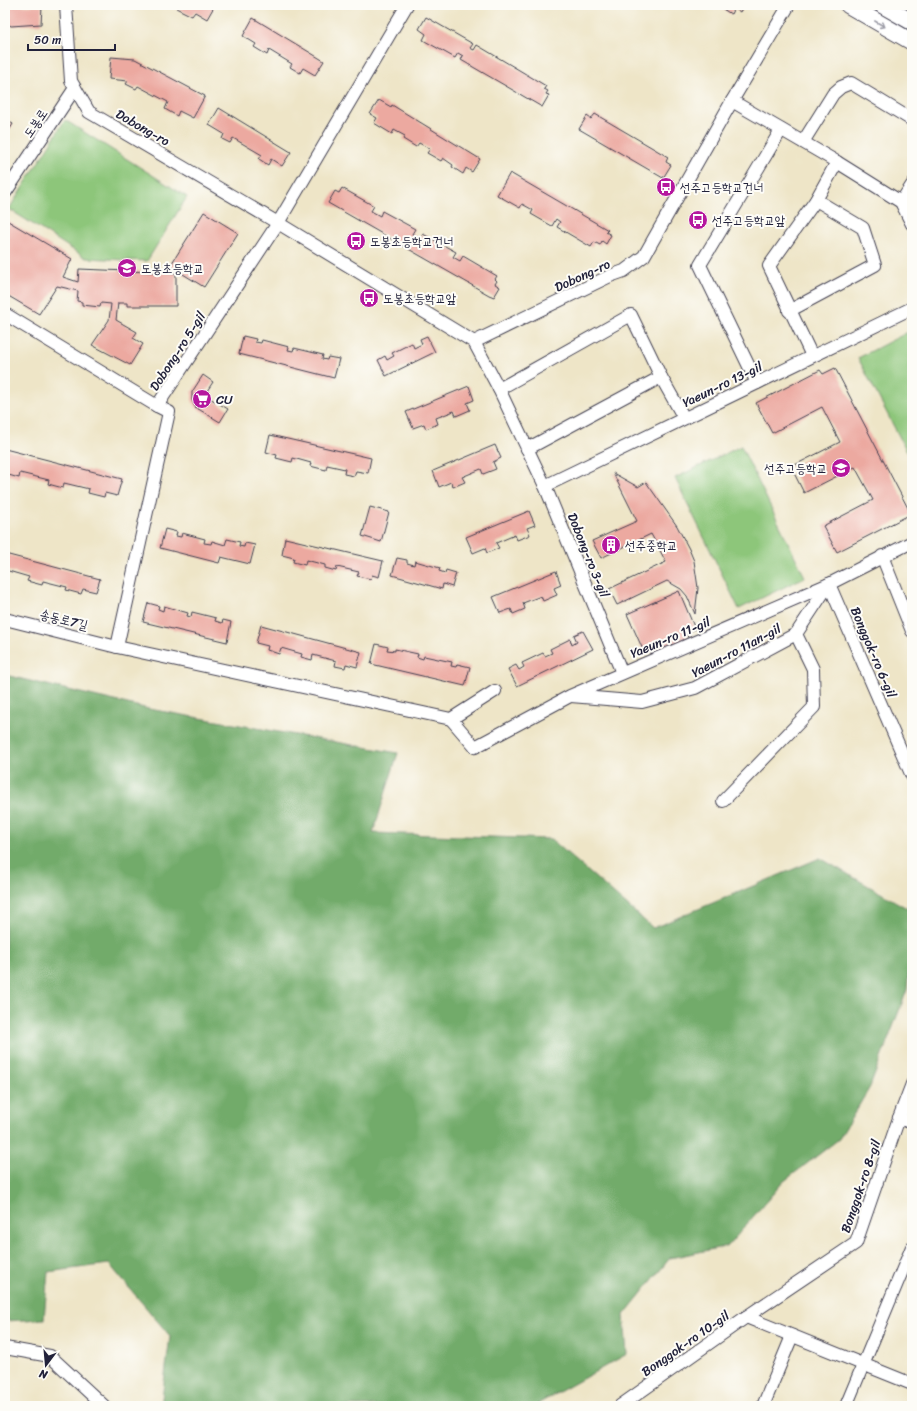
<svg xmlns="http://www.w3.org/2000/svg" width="917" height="1411" viewBox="0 0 917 1411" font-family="Sriracha,'Poor Story',sans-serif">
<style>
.green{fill:#8dc67a;stroke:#58745a}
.forest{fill:#72ab6a;stroke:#4a6652}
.building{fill:#eca9a0}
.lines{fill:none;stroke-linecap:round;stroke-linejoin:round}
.minor-casing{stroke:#413f50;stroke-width:14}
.tertiary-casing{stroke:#413f50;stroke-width:18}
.minor{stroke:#fff;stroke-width:12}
.tertiary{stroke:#fff;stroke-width:16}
.oneway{stroke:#9c9ca7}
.labels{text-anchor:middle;stroke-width:4;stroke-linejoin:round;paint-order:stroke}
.street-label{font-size:13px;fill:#22223b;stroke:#fdfcf7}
.poi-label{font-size:13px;fill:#22223b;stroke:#fdfcf7;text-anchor:start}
</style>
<rect width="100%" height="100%" fill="#fdfcf7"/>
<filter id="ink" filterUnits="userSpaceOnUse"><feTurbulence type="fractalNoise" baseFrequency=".025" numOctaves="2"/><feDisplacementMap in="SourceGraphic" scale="8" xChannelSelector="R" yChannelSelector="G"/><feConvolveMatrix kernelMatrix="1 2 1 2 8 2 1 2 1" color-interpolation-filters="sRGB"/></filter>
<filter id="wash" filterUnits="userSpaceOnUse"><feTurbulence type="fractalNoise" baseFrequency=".012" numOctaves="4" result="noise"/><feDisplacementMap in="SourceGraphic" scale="16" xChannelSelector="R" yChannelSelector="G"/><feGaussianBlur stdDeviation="0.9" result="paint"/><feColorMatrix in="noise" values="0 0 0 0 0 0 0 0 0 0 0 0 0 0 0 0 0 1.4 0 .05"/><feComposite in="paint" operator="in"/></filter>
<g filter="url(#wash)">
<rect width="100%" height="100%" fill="#eee5c7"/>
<g class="green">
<path d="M65 120 187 197 147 261 86 258 9 209Z"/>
<path d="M912 330V461L858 358Z"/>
<path d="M741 446 805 577 739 609 675 478Z"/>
</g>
<path class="forest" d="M5 675 149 709 398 753 373 833 551 839 653 928 820 858 912 911V934L907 990 870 1087 839 1139 783 1182 728 1246 670 1258 624 1315 627 1354 534 1406H161L170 1336 109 1264 48 1272 44 1319 5 1321Z"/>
<g id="blocks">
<g class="building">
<path d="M5 5 42 6 41 24 11 26 5 22Z"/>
<path d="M178 5H215L207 19 195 12 192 16 176 8Z"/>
<path d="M716 5H744L740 12 734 8 731 14Z"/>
<path d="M426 17 473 44 470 48 474 50 477 45 546 86 544 89 548 91 546 94 549 95 542 107 461 60 463 56 458 53 455 58 423 40 426 34 419 29Z"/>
<path d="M253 18 324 61 315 75 303 68 300 73 290 67 292 64 269 50 267 55 254 47 256 44 243 36Z"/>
<path d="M111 57 135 59 205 96 193 118 179 111 177 116 165 109 168 102 138 86 136 89 126 84 128 81 109 79Z"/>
<path d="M379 100 391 107 392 105 480 159 472 172 466 168 463 174 452 167 453 165 443 158 441 161 427 153 430 149 419 143 416 147 403 139 405 136 394 130 392 134 374 123 377 118 370 114Z"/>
<path d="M219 108 291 152 282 166 271 159 268 165 259 159 262 155 233 138 230 143 222 139 224 134 209 125Z"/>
<path d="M595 114 668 157 666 162 671 165 663 178 579 129 587 116 591 119Z"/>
<path d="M5 119 13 124 5 137Z"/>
<path d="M510 173 608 230 606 232 611 235 606 244 602 241 600 245 594 242 591 247 557 227 560 222 556 219 552 226 531 214 533 210 522 204 520 208 497 195Z"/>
<path d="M342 188 374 206 371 211 380 216 382 211 415 229 412 234 420 239 423 234 456 252 453 257 460 261 463 256 497 276 495 279 497 281 495 284 500 287 494 297 489 295 328 203 335 191 339 193Z"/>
<path d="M204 212 238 233 204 287 170 266Z"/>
<path d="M8 221 72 259 63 277 78 282 79 269 176 273V306H127V303H118L116 320 137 332 133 338 143 344 130 365 92 345 109 320 111 304 101 303 100 307 82 305V302L77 301 78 291 57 286 39 314 5 294V227Z"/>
<path d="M243 336 256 339 255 342 261 343 262 340 289 347 288 350 293 351 294 348 323 355 322 359 327 360 328 357 339 359 334 378 239 354Z"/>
<path d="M427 336 435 352 386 376 378 360 385 356 387 360 394 356 392 353 412 343 414 348 422 344 420 339Z"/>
<path d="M835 368 911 514 837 552 823 526 873 500 855 467 804 493 791 467 840 442 822 407 772 433 756 403 820 370 823 374Z"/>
<path d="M203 375 213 382 207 391 208 397 228 409 220 422 195 407 192 400V392Z"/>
<path d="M469 386 474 400 467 403 470 410 456 416 454 411 436 418 438 424 426 429 424 424 413 428 406 412Z"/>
<path d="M270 435 371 458 368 473 356 471 354 476 344 474 345 469 327 465 326 470 310 466 311 463 293 458 292 462 276 458 277 455 266 452Z"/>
<path d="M495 445 501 458 493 462 496 469 483 474 481 469 462 477 465 482 453 487 451 482 439 487 433 471Z"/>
<path d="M5 449 122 479 117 496 105 493 104 497 88 493 89 489 64 483 63 488 48 484 49 480 20 473 19 478 5 474Z"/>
<path d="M613 473 638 487 646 482 677 526 689 549 694 561 698 588 695 614 687 596 681 589 667 581 617 605 609 589 666 562 651 534 601 558 592 541 637 521Z"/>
<path d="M370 507 389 512 381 542 362 536Z"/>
<path d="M529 511 535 525 527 528 530 535 517 540 515 535 496 543 499 548 487 553 485 548 473 553 466 537Z"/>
<path d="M165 529 177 532 176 536 181 537 182 533 205 539 204 543 211 544 212 541 225 545 227 539 240 542 239 546 244 547 245 543 255 545 250 564 221 557 219 563 160 548Z"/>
<path d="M285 538 383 561 379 577 372 575 371 579 357 576 359 572 337 567 336 571 325 568V565L306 560 305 565 293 562 294 558 282 555Z"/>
<path d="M5 554 100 579 96 592 83 589 81 594 66 590 67 587 43 581 42 585 27 581 29 577 5 570Z"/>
<path d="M397 558 407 560V563L414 565 415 561 440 568 439 571 445 573 446 570 456 573 452 587 443 584 442 589 392 575Z"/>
<path d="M556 571 561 585 554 588 557 595 543 601 541 596 523 603 525 609 513 614 511 609 500 613 493 597Z"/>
<path d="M679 591 695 629 686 633 689 640 659 653 656 647 644 652 627 614Z"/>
<path d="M148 603 159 606 158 609 163 611 164 606 188 613 187 616 191 617 192 612 216 618 215 621 222 623 223 620 231 622 227 642 143 622Z"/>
<path d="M261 625 361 652 357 667 346 664 345 668 335 666 336 661 313 655 312 660 301 657 302 654 281 648 279 654 267 650 268 646 256 643Z"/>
<path d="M583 631 593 649 517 686 508 669 516 665 519 670 524 667 522 663 543 653 545 656 552 653 550 649 570 639 572 645 577 642 574 635Z"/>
<path d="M376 644 388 647 387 650 395 651V649L418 654 417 657 423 659 424 656 452 662 451 666 456 667 457 664 470 667 465 686 371 664Z"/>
</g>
</g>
</g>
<g filter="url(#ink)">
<use href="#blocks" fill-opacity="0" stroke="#413f50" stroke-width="1"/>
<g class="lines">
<g class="minor-casing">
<g id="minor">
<path d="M66 5 71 81 89 112 278 223 474 342 610 276 624 271 644 256 732 101 789 5"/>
<path d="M732 101 837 162 901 202 912 224"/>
<path d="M803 142 833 94 841 87 851 83 912 120"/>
<path d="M5 193 75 88"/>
<path d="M901 202 912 185"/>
<path d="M789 311 875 265 863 228 816 200"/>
<path d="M5 314 157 406 278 223 407 5"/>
<path d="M474 342 499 389 545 486 622 673"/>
<path d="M812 356 769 266 816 200 837 162"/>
<path d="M757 383 700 265 781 130"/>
<path d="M499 389 631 315 661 377 684 418"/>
<path d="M527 449 661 377"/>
<path d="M545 486 912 308"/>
<path d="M882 556 912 631"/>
<path d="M829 584 912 776"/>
<path d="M5 619 117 647 451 719 495 691"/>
<path d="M117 647 169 412 157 406"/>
<path d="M571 696 642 702 695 688 796 634 829 584"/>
<path d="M451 719 475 747 570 696 829 584 912 542"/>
<path d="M723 801 814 707 813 669 796 634"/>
<path d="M899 1118 912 1123"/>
<path d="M746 1317 912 1384"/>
<path d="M5 1348 50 1356 104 1406"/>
<path d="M620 1406 746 1317 856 1243 899 1118 912 1084"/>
<path d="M763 1406 792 1336"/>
<path d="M846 1406 912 1247"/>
</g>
</g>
<g class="tertiary-casing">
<g id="tertiary">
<path d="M848 5 912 42"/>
<path d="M882 5 912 22"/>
</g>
</g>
<use href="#minor" class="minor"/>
<use href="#tertiary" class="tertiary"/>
</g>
<defs><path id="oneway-shaft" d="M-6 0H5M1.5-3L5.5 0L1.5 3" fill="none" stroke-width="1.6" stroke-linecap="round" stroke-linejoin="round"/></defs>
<use class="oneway" href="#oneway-shaft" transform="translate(880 24) rotate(30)"/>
</g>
<defs>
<g id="bus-disc" transform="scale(1)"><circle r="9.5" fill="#b5179e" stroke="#fdfcf7"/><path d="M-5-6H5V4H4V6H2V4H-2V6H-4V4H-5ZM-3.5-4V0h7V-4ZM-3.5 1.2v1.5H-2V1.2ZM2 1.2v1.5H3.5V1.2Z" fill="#fff"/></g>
<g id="school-disc" transform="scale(1)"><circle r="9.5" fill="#b5179e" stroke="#fdfcf7"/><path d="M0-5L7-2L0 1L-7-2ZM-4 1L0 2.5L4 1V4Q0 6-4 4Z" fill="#fff"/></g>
<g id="supermarket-disc" transform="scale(1)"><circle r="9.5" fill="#b5179e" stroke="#fdfcf7"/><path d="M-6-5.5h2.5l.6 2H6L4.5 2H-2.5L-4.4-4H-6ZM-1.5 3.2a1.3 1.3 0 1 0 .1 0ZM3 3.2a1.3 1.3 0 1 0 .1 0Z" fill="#fff"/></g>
<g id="building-disc" transform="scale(1)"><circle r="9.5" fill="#b5179e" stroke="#fdfcf7"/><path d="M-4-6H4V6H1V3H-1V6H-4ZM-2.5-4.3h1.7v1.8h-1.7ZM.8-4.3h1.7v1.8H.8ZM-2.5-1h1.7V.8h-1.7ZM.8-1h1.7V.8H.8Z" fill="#fff"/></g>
</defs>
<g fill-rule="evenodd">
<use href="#bus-disc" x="666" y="187"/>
<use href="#bus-disc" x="698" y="220"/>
<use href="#bus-disc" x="356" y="241"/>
<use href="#school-disc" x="127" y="268"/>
<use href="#bus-disc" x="369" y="298"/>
<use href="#supermarket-disc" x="202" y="399"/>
<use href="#school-disc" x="841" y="468"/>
<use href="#building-disc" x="611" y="545"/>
</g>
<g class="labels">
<g class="street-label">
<text transform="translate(35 123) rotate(-56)" y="5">도봉로</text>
<text transform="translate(143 127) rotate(30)" y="5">Dobong-ro</text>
<text transform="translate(582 275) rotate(-25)" y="5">Dobong-ro</text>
<text transform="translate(177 351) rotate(-57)" y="5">Dobong-ro 5-gil</text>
<text transform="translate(722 384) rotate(-26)" y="5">Yaeun-ro 13-gil</text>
<text transform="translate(589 555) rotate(68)" y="5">Dobong-ro 3-gil</text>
<text transform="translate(64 619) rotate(14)" y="5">송동로7길</text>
<text transform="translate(670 637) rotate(-23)" y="5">Yaeun-ro 11-gil</text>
<text transform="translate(736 650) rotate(-28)" y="5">Yaeun-ro 11an-gil</text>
<text transform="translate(874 652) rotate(67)" y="5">Bonggok-ro 6-gil</text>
<text transform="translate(860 1186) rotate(-71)" y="5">Bonggok-ro 8-gil</text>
<text transform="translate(685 1343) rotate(-35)" y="5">Bonggok-ro 10-gil</text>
</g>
<g class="poi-label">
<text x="680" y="192">선주고등학교건너</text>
<text x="712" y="225">선주고등학교앞</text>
<text x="370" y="246">도봉초등학교건너</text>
<text x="141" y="273">도봉초등학교</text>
<text x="383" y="303">도봉초등학교앞</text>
<text x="216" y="404">CU</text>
<text x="827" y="473" text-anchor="end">선주고등학교</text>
<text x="625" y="550">선주중학교</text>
</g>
</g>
<rect width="917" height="1411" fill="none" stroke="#fdfcf7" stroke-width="20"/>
<g transform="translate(46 1365) rotate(196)" stroke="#fdfcf7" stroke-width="3" paint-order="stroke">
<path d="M0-3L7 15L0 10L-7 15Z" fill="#22223b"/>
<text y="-6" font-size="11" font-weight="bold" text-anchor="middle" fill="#22223b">N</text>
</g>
<path d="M28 44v6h87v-6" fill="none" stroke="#22223b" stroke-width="2"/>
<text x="34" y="44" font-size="12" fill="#22223b" stroke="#fdfcf7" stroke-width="3" paint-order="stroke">50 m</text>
</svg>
